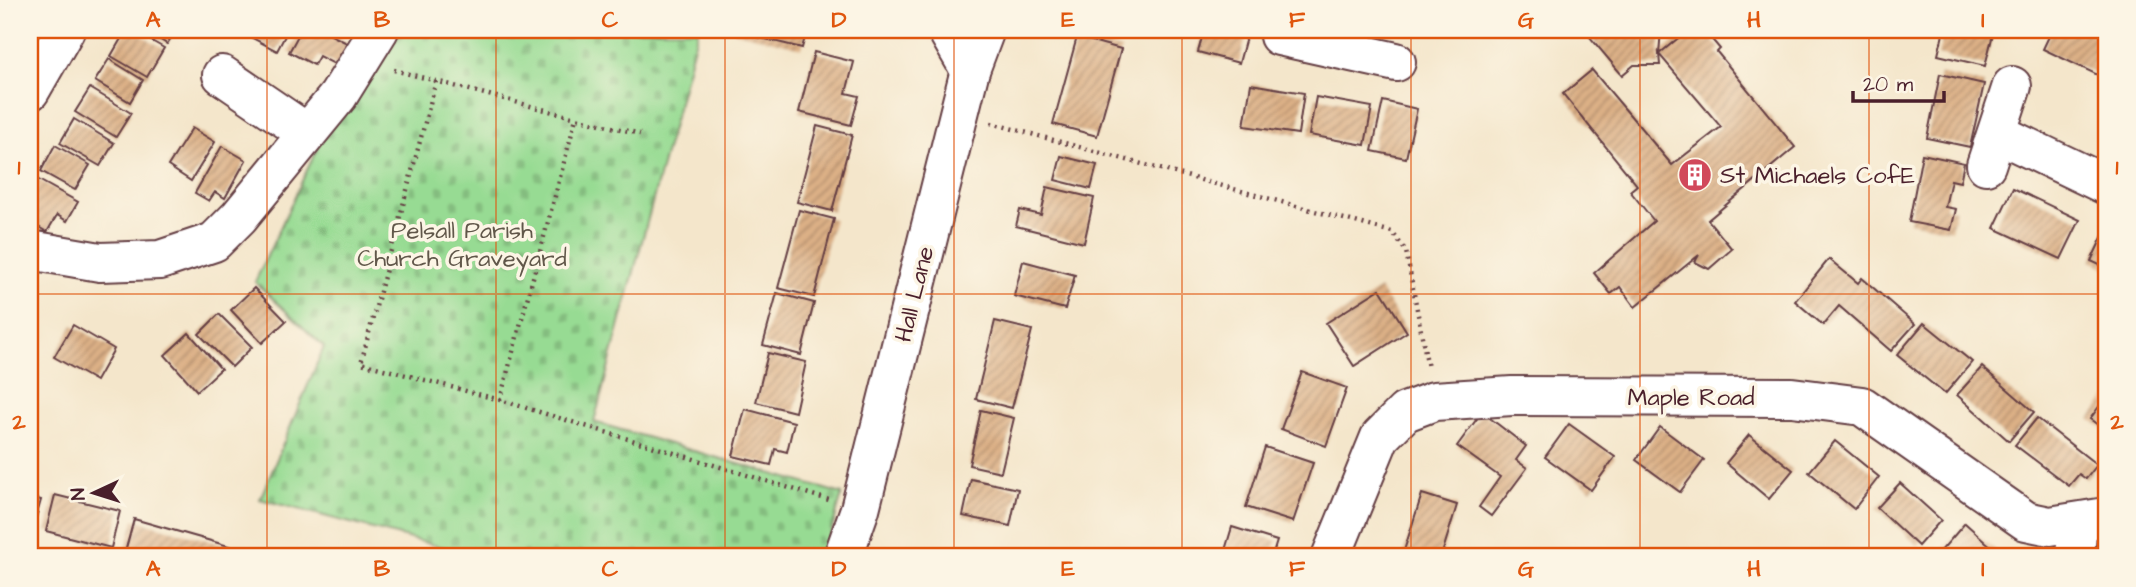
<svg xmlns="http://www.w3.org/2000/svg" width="2136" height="587" viewBox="0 0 2136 587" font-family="'Architects Daughter',sans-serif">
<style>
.cemetery{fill:url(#cemetery-stones);stroke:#707d5f;stroke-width:2}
.building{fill:url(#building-hatch)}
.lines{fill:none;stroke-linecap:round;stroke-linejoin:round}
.minor-casing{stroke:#643d43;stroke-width:42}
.path{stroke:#643d43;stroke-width:4.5;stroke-dasharray:2 5;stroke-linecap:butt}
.minor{stroke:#fff;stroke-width:38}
.grid{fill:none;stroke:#e0560e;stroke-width:2;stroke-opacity:0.55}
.labels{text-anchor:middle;stroke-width:7;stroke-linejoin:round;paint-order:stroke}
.poi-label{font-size:24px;fill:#4a1f2b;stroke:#fcf5e5;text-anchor:start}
.park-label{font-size:24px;fill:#61574a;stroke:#fcf5e5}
.street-label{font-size:24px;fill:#4a1f2b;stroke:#fcf5e5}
.neatline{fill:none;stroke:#e0560e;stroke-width:2.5}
.grid-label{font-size:23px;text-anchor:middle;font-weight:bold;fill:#e0560e}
</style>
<defs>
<pattern id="cemetery-stones" width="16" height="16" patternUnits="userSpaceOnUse" patternTransform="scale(1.75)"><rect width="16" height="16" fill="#97db93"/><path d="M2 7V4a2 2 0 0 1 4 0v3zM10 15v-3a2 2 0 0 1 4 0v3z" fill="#84bc7f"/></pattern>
<pattern id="building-hatch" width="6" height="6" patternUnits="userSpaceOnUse" patternTransform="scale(1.75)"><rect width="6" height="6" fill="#dcb086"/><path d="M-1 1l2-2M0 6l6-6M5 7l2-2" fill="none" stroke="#b48f6e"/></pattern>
</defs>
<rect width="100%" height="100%" fill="#fcf5e5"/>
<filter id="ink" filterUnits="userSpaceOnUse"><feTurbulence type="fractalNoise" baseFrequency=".0143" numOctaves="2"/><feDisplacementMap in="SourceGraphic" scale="14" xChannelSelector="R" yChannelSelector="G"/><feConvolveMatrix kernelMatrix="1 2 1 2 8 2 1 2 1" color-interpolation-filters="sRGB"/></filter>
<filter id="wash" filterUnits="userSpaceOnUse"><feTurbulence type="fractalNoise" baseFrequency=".00686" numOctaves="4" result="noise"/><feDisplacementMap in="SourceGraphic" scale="28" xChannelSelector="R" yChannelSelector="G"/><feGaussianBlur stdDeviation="1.57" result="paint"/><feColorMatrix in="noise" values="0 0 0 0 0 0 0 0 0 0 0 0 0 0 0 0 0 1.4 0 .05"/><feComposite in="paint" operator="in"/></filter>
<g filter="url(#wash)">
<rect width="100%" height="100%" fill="#f4e6cb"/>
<path class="cemetery" d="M383 30H698L594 422 842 494 824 557H479L260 499 324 347 255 282 341 97Z"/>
<g id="blocks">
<g class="building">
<path d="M126 30H132L164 48 147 77 111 56Z"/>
<path d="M145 30H176L167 44Z"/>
<path d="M247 30H288L277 51 245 34Z"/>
<path d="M301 30H334L331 35 349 44 338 66 319 56 314 65 289 52Z"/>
<path d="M728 30H807L802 48Z"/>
<path d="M1204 30H1248L1239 63 1198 52Z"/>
<path d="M1589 30H1661L1659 54 1688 30H1704L1720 49 1717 52 1795 147 1708 220 1732 249 1709 269 1695 262 1699 255 1635 307 1620 287 1611 294 1594 273 1654 221 1630 191 1637 185 1563 94 1592 70 1672 165 1721 127 1659 54 1660 65H1634L1622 75 1589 36Z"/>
<path d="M1944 30H1994L1985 66 1938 55Z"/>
<path d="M2052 30H2106V79L2043 49Z"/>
<path d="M1077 37 1121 49 1097 136 1053 124Z"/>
<path d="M814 52 854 62 846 93 859 96 851 125 799 112Z"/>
<path d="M109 59 143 80 130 102 95 81Z"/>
<path d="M1940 74 1984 84 1970 147 1927 138Z"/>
<path d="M1251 84 1304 93 1298 134 1244 126Z"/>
<path d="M90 88 131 113 116 137 75 112Z"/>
<path d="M1316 97 1372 107 1365 145 1309 135Z"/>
<path d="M1383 101 1417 109 1406 158 1372 151Z"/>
<path d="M74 119 114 143 100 166 60 143Z"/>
<path d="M817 126 852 135 832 211 797 202Z"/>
<path d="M192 128 215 142 191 181 168 166Z"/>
<path d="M55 145 90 165 75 190 41 171Z"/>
<path d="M222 146 246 160 225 198 215 192 209 201 195 193Z"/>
<path d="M1922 154 1964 163 1960 182 1951 180 1945 207 1956 209 1951 230 1909 222Z"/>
<path d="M1061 156 1097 165 1091 189 1055 180Z"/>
<path d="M35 178 78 202 67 221 57 215 47 232 30 222V188Z"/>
<path d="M1047 187 1094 198 1084 243 1016 226 1020 210 1041 215Z"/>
<path d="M2013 188 2080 220 2061 259 1994 228Z"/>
<path d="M799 210 834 219 814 297 778 288Z"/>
<path d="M2106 229V268L2091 261Z"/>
<path d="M1829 259 1858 283 1862 278 1915 324 1891 351 1839 306 1823 325 1795 301Z"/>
<path d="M1023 261 1075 275 1065 309 1014 296Z"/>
<path d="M254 288 286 321 262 343 231 310Z"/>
<path d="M1380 289 1407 332 1354 366 1326 323Z"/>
<path d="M777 293 814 303 801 355 763 345Z"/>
<path d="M219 314 252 347 232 367 199 334Z"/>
<path d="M995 321 1032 330 1012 408 976 399Z"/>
<path d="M1924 323 1972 362 1945 394 1897 355Z"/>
<path d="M73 325 114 349 96 381 54 357Z"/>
<path d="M189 333 221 369 197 391 165 355Z"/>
<path d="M768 353 806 362 795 412 756 402Z"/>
<path d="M1982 367 2034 412 2009 441 1957 395Z"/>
<path d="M1302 372 1347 388 1326 446 1281 429Z"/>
<path d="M2106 397V431L2090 419Z"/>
<path d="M745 409 794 422 787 452 775 449 771 465 733 456Z"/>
<path d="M981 410 1014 418 1001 472 969 465Z"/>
<path d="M1482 412 1526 446 1516 460 1527 468 1491 516 1479 507 1500 477 1457 446Z"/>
<path d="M2037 418 2097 465 2086 479 2079 474 2069 486 2015 445Z"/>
<path d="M1569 424 1615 457 1591 490 1545 457Z"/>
<path d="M1660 427 1704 460 1680 492 1636 460Z"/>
<path d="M1749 435 1793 470 1769 499 1726 463Z"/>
<path d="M1835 441 1879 477 1854 509 1809 472Z"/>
<path d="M1265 447 1313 463 1293 522 1246 507Z"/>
<path d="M971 479 1018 489 1010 526 963 516Z"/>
<path d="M1900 483 1941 520 1918 546 1877 508Z"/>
<path d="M1422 494 1457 505 1441 557H1402Z"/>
<path d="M55 495 120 511 111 548 46 531Z"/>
<path d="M30 497 41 500 32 532 30 531Z"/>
<path d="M134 519 267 557H144L125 552Z"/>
<path d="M1965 523 1986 542 2004 557H1944L1939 553Z"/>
<path d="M1232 527 1277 541 1272 557H1223Z"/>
</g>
</g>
</g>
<g filter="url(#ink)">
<use href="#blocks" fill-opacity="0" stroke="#643d43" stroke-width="2"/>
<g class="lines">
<g class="minor-casing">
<g id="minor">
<path d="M947 30 970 70"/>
<path d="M1279 36 1396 62"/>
<path d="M222 75 307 133"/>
<path d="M30 91 65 30"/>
<path d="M1999 134 2106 185"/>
<path d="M1986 165 2012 86"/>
<path d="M30 250 100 262 160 260 214 242 239 217 338 96 379 30"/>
<path d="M843 557 860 509 970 70 985 30"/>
<path d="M1331 557 1380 437 1405 412 1434 401 1512 396 1792 397 1862 406 2026 521 2050 526 2106 517"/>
<path d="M2075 557 2078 522"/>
</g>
</g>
<g class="path">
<path d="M394 70 576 118"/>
<path d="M436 81 361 363 500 400 829 500"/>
<path d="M991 123 1392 232 1406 251 1428 368"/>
<path d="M500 400 576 118 640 134"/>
</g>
<use href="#minor" class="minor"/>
</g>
</g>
<path class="grid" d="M267 30V557M496 30V557M725 30V557M954 30V557M1182 30V557M1411 30V557M1640 30V557M1869 30V557M30 294H2106"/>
<defs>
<g id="building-disc" transform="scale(1.75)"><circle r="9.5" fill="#d1495b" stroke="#fcf5e5"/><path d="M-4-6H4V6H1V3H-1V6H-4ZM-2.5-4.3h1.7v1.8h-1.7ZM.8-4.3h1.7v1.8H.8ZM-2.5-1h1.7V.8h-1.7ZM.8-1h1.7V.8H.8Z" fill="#fff"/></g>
</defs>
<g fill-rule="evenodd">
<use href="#building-disc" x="1695" y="175"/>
</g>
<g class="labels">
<g class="poi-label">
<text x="1720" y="183">St Michaels CofE</text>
</g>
<g class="park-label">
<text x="462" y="238">Pelsall Parish<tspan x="462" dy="28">Church Graveyard</tspan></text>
</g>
<g class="street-label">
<text transform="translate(914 294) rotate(-76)" y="8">Hall Lane</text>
<text x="1691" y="405">Maple Road</text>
</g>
</g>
<rect width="2136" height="587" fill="none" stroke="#fcf5e5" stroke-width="77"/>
<g transform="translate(94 493) rotate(266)" stroke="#fcf5e5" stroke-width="5" paint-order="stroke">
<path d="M0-5L12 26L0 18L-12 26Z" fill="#4a1f2b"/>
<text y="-10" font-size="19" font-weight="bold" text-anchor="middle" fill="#4a1f2b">N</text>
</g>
<path d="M1853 91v10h91v-10" fill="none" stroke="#4a1f2b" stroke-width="3.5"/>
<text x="1863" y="91" font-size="21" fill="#4a1f2b" stroke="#fcf5e5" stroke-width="5" paint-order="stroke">20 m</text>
<rect x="38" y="38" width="2060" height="510" class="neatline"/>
<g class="grid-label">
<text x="153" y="27">A</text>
<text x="382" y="27">B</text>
<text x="610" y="27">C</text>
<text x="839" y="27">D</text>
<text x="1068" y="27">E</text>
<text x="1297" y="27">F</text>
<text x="1526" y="27">G</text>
<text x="1754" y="27">H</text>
<text x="1983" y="27">I</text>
<text x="19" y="174">1</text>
<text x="2117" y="174">1</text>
<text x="19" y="429">2</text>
<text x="2117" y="429">2</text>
<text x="153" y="576">A</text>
<text x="382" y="576">B</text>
<text x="610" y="576">C</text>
<text x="839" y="576">D</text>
<text x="1068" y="576">E</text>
<text x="1297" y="576">F</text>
<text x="1526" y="576">G</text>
<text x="1754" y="576">H</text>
<text x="1983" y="576">I</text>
</g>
</svg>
